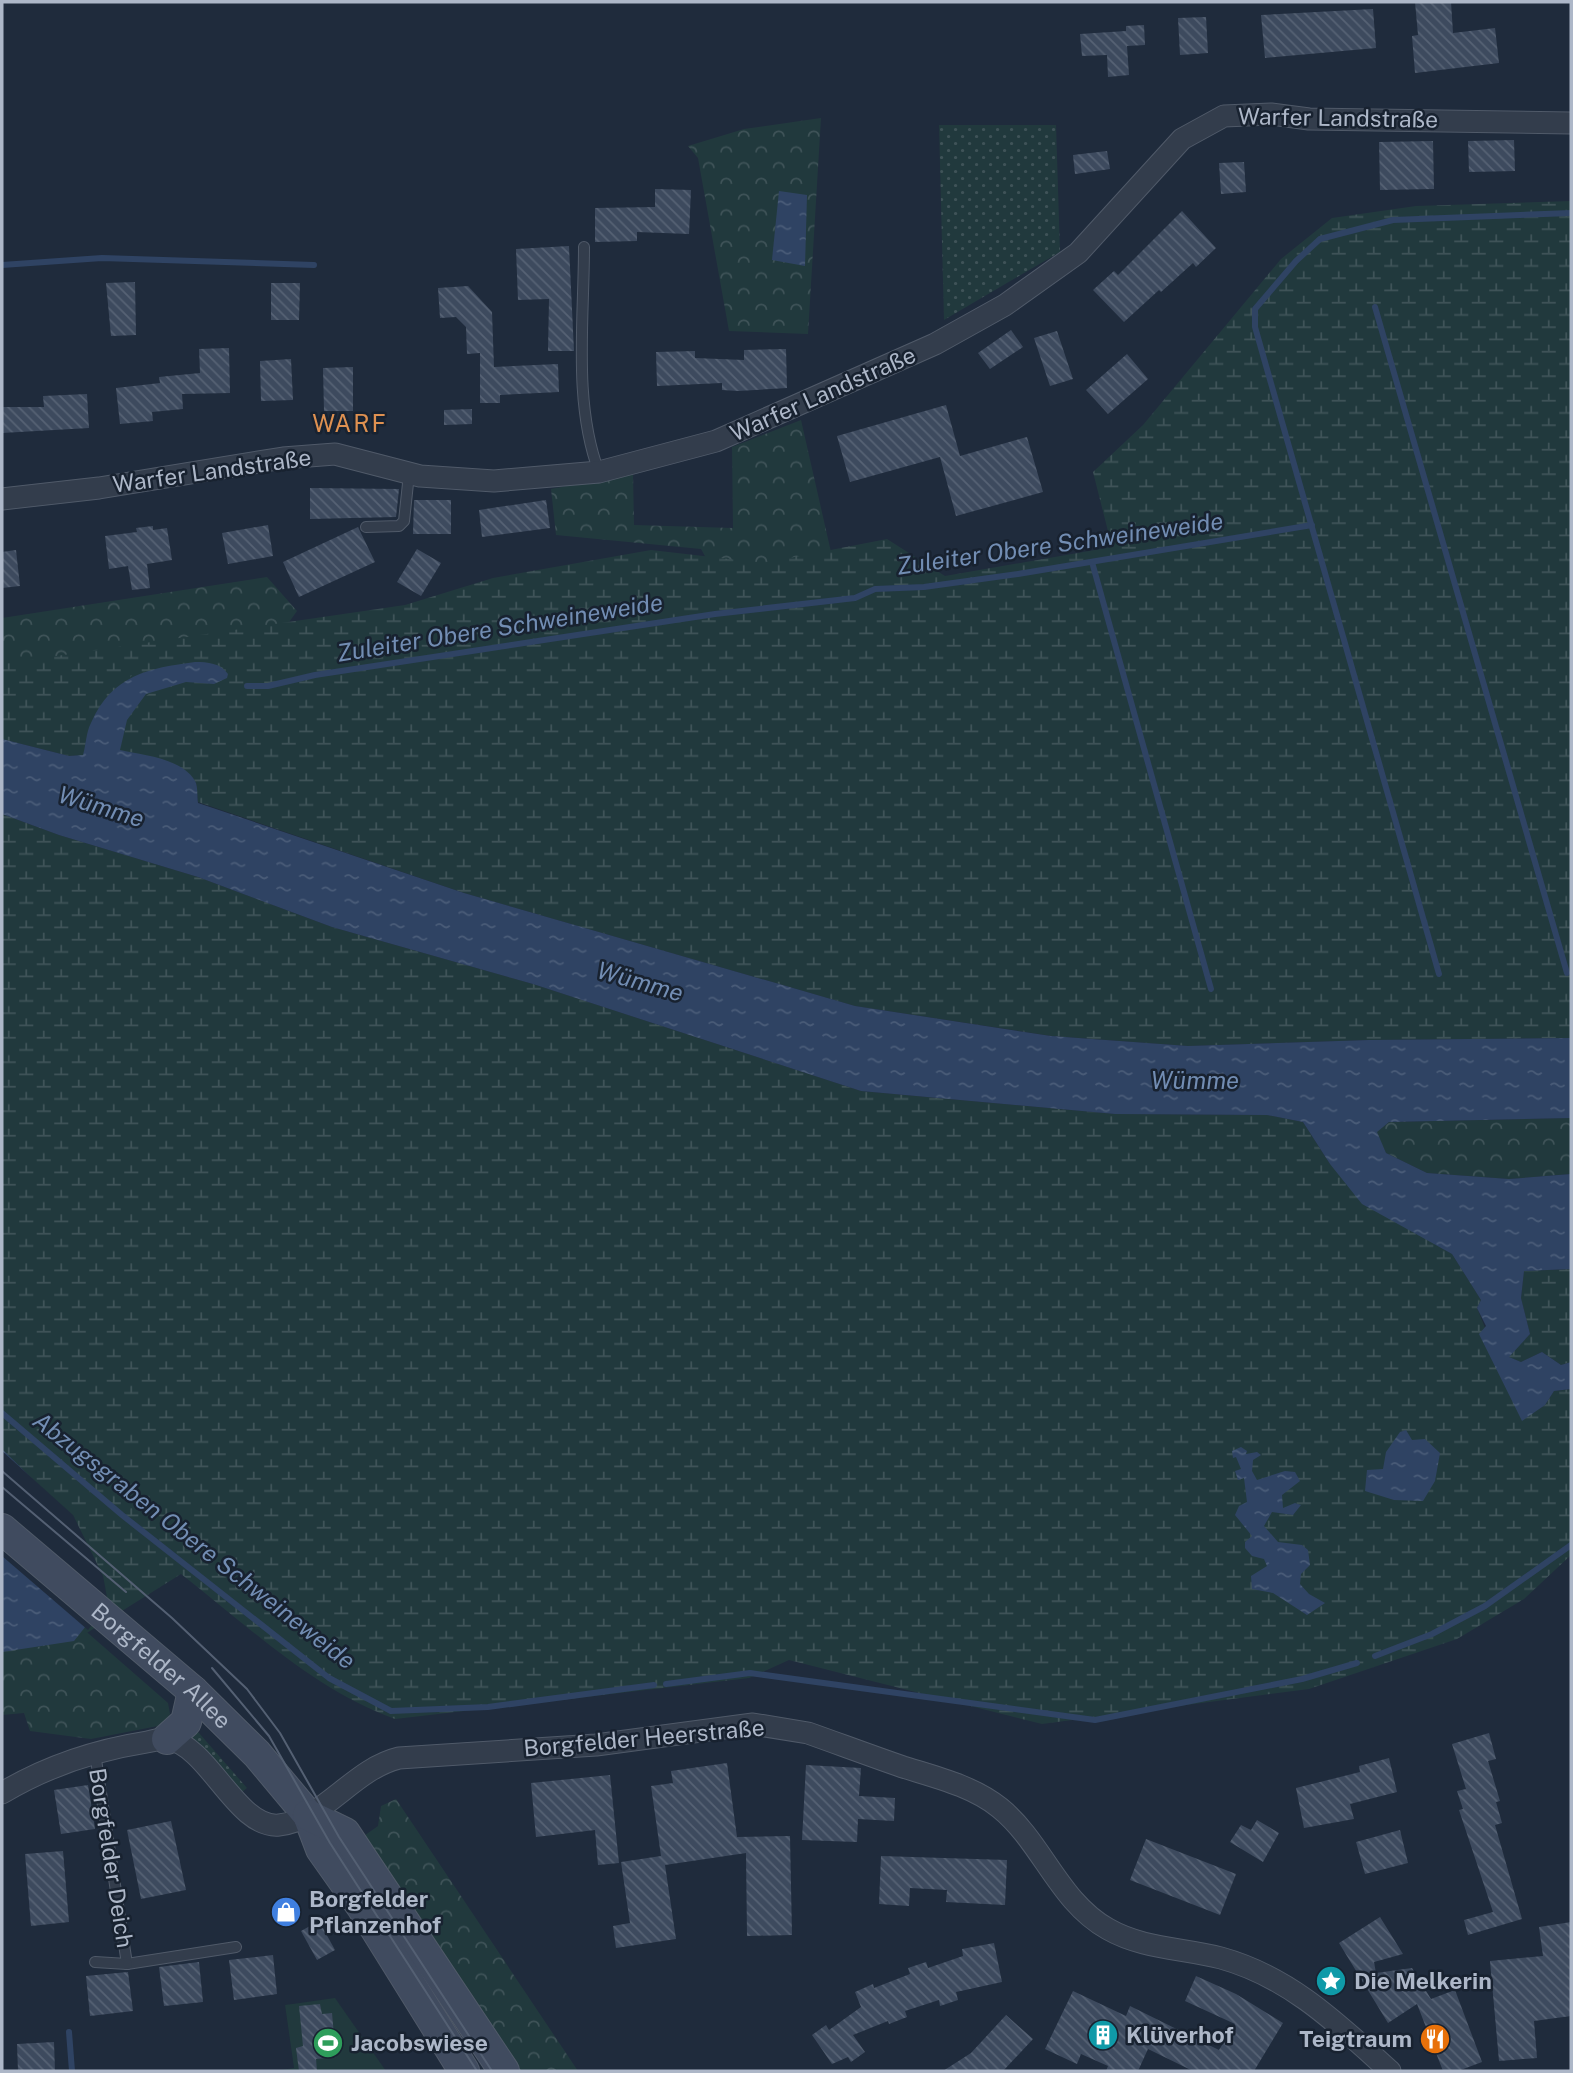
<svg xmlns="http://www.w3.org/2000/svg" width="1573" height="2073" viewBox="0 0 1573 2073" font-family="'Public Sans',sans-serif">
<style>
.grass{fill:url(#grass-dots)}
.forest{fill:url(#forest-crowns)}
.wetland{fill:url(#wetland-marsh)}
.pitch{fill:#21393d}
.water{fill:url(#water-ripples)}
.pier{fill:#1f2b3c}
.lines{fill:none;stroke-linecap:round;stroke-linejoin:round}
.stream{stroke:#2f4363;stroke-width:6}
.building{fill:url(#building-back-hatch)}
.lane-casing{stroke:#505a69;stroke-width:12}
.street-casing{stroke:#505a69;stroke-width:23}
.secondary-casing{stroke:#505a69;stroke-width:32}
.lane{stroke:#333d4c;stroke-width:10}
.street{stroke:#333d4c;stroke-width:21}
.secondary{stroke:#404b5f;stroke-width:30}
.tram{stroke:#546073;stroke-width:2}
.labels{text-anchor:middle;stroke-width:5;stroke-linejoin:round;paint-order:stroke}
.street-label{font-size:23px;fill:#adb7c8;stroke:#182230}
.poi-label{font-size:23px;font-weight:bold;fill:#adb7c8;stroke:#182230;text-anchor:start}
.neighbourhood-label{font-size:24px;letter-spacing:2px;fill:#df9151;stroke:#182230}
.water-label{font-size:24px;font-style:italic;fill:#728db3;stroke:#182230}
</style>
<defs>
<pattern id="grass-dots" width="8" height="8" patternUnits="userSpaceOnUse" patternTransform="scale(1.75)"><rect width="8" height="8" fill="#21393d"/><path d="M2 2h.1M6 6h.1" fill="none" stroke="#3f5358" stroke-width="1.8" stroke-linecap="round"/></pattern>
<pattern id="forest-crowns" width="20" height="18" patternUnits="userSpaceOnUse" patternTransform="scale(1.75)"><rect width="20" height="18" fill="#21393d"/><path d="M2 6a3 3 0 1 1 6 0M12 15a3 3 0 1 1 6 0" fill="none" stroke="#3f5358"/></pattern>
<pattern id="wetland-marsh" width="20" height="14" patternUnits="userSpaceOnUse" patternTransform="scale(1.75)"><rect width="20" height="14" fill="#21393d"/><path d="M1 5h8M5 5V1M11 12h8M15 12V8" fill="none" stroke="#3f5358"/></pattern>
<pattern id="water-ripples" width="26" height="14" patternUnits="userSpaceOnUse" patternTransform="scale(1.75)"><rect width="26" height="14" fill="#2f4363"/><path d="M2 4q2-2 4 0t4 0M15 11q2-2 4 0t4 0" fill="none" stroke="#4a5c78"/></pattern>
<pattern id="building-back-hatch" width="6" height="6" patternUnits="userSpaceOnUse" patternTransform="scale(1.75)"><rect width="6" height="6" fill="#3d4a5e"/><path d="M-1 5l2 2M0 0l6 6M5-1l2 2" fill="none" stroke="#566274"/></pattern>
</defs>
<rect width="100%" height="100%" fill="#1f2b3c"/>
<g class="grass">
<path d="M939 125H1056L1060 252 944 320Z"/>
<path d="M192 1725 247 1788 242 1792 206 1754 183 1737Z"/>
</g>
<g class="forest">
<path d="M821 118 808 334 729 331 698 158 688 146 744 129Z"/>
<path d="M801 420 841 596 733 606 701 549 556 535 551 489 633 473 634 525 733 528 732 447Z"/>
<path d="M267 577 297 611 277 639 196 782 2 739V618Z"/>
<path d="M1571 1118V1174L1509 1179 1427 1173 1386 1153 1376 1132 1389 1122Z"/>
<path d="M2 1558 168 1703 170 1714 163 1725 91 1739 30 1731 24 1713 2 1715Z"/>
<path d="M396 1799 578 2071H515L361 1838 378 1826 381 1806Z"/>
</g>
<g class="wetland">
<path d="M1571 201V1038L1369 1040 1188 1046 1052 1036 855 1006 464 893 198 802 196 782 148 754 120 751C140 663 169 703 224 668L210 662H195L133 674 91 723 83 755 69 756 2 739V664L405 605 493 578 651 550 764 563 887 539 945 576 1112 547 1093 472 1143 425 1281 259 1332 218 1416 206Z"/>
<path d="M2 814 59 835 198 877 332 927 533 984 861 1091 1115 1114 1267 1115 1303 1122 1330 1164 1428 1240 1452 1254 1481 1300 1477 1308 1522 1420 1545 1405 1554 1391 1571 1389V1555L1524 1599 1457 1639 1309 1689 1042 1724 789 1660 749 1678 395 1719C314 1690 248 1626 181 1574L74 1641 8 1652 2 1656Z"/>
<path d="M1571 1269V1362L1561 1365 1542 1352 1521 1362 1508 1357 1530 1334 1521 1298 1524 1271Z"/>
</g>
<path class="pitch" d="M335 1998 386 2071H275L294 2068 285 2005Z"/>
<g class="water">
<path d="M779 191 807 195 805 266 772 260Z"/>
<path d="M195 662C208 662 220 663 228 674L227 678 214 684 186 682 146 694 127 720 120 750C142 755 182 758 195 781 198 786 197 796 198 803L464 893 855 1006 1051 1036 1188 1046 1369 1040 1571 1038V1118L1389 1122 1377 1132 1386 1153 1427 1173 1509 1179 1571 1174V1269L1524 1271 1521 1298 1530 1334 1509 1357 1521 1362 1542 1352 1561 1365 1571 1362V1389L1554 1391 1545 1405 1522 1421 1479 1334 1486 1326 1477 1308 1481 1300 1452 1254 1362 1204 1330 1164 1303 1122 1267 1115 1115 1114 861 1091 533 984 332 927 198 877 59 835 2 814V739L69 756 83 755C86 745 86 732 91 723 112 675 149 668 195 662Z"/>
<path d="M1406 1430 1412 1440 1425 1439 1440 1453 1435 1481 1423 1501 1394 1500 1365 1491 1367 1470 1383 1469 1386 1452 1400 1432Z"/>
<path d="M1241 1447 1247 1451 1246 1454 1257 1452 1261 1455 1253 1460 1252 1471 1257 1480 1285 1471 1295 1472 1300 1481 1282 1495 1283 1508 1295 1503 1301 1505 1293 1515 1272 1512 1264 1526 1278 1542 1302 1545 1308 1550 1310 1565 1301 1574 1300 1584 1309 1594 1325 1603 1307 1615 1273 1593 1252 1589 1251 1576 1267 1566 1264 1559 1252 1556 1245 1548V1542L1252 1536 1235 1515 1239 1506 1247 1502 1244 1478 1238 1480 1235 1471 1241 1469 1236 1457 1233 1458 1232 1451Z"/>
<path d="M2 1449 70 1516 105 1602 74 1641 2 1652Z"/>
</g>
<path class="pier" d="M2 1451 73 1515 103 1576 108 1603 88 1630 2 1556Z"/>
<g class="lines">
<g class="stream">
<path d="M2 265 102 258 314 265"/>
<path d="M1375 307 1567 973"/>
<path d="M1092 562 1211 989"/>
<path d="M247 686H268L315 675 715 614 855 598 875 589 924 587 1018 574 1312 525"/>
<path d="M1439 974 1255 327V309L1296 261 1320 239 1393 220 1571 213"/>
<path d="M2 1413 122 1515 329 1678 391 1711 488 1707 654 1685"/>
<path d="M1375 1656 1432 1634 1485 1606 1571 1545"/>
<path d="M666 1684 750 1673 1095 1720 1302 1679 1357 1663"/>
<path d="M69 2032 72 2071"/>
</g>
</g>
<g class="building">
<path d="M1415 2H1451L1453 33 1495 28 1499 63 1415 73 1412 36 1418 35Z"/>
<path d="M1373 9 1376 48 1265 58 1261 15Z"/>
<path d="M1206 17 1208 53 1180 55 1178 18Z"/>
<path d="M1144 25 1145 45 1127 46 1129 75 1108 77 1107 55 1082 56 1080 34 1126 31V26Z"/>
<path d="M1514 140 1515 171 1469 172 1468 141Z"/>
<path d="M1433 141 1434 189 1380 190 1379 142Z"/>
<path d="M1107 151 1110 169 1075 174 1073 155Z"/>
<path d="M1244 162 1246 192 1221 194 1219 163Z"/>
<path d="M655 189 691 190 689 234 637 232V241L595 242V208L655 207Z"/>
<path d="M1182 211 1216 248 1196 267 1193 263 1161 292 1159 290 1124 322 1093 290 1114 271 1118 275Z"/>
<path d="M569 246 574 351H548L549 299 518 300 516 249Z"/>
<path d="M135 282 136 335 111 336 106 283Z"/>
<path d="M271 283H300L299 320H271Z"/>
<path d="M468 286 492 312 494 367 558 364 559 392 500 395V403H480V353L467 354 466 327 456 317 440 318 438 288Z"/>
<path d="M1011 330 1023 347 990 369 978 353Z"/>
<path d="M1057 331 1073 379 1050 386 1034 338Z"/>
<path d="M229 348 230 393 182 394 183 409 152 412 153 421 120 424 116 388 160 383 159 377 200 373 199 349Z"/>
<path d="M786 349 787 388 738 391 722 390V383L657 386 656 352 695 351V358L744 360V350Z"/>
<path d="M1127 354 1148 379 1108 414 1086 390Z"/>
<path d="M291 359 293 400 261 401 260 361Z"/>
<path d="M353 367V411H324L323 368Z"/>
<path d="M87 394 89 428 2 433V407H44L43 396Z"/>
<path d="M946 405 960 456 1027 437 1043 492 956 516 940 457 850 482 837 436Z"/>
<path d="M472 409V424L444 425V410Z"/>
<path d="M310 488 399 489 396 517 310 519Z"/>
<path d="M414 500H451V534H413Z"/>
<path d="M546 500 550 528 482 537 479 510Z"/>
<path d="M268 525 273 556 228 564 222 533Z"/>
<path d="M153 526V530L167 528 172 560 147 564 150 588 132 590 128 566 109 569 105 536 137 532 136 528Z"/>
<path d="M358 527 375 562 299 597 283 562Z"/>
<path d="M417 549 441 563 421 596 397 582Z"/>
<path d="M16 550 20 586 2 588V552Z"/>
<path d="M1489 1733 1496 1759 1488 1761 1500 1801 1496 1802 1502 1823 1495 1825 1522 1919 1468 1935 1464 1920 1493 1912 1459 1810 1463 1809 1457 1791 1466 1789 1452 1744Z"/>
<path d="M1389 1758 1397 1792 1350 1804 1354 1819 1304 1828 1296 1788 1360 1772 1359 1766Z"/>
<path d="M727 1763 737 1837 790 1836 792 1935 747 1936 746 1853 665 1865 676 1939 616 1948 613 1926 630 1923 621 1862 661 1856 651 1786 673 1783 671 1771Z"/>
<path d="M806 1765 861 1768 859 1796 895 1798 894 1821 858 1819 857 1842 802 1840Z"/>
<path d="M610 1775 619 1863 598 1865 595 1830 536 1837 531 1783Z"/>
<path d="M88 1785 95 1829 61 1834 54 1790Z"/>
<path d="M1257 1820 1279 1833 1263 1862 1230 1842 1241 1825 1251 1830Z"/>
<path d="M171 1821 186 1890 141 1899 127 1830Z"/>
<path d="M1400 1830 1408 1863 1365 1874 1356 1842Z"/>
<path d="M1146 1839 1236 1874 1220 1915 1130 1880Z"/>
<path d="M63 1851 69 1922 31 1926 25 1854Z"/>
<path d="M881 1856 1007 1860 1005 1905 946 1902 947 1890 910 1888 909 1906 879 1904Z"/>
<path d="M1380 1917 1403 1954 1374 1962 1376 1973 1412 1968 1431 1999 1455 1990 1482 2062 1458 2071H1443L1417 2004 1388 2023 1339 1943Z"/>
<path d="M319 1921 335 1950 317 1960 301 1931Z"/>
<path d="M1571 1922V2016L1534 2021 1537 2058 1499 2061 1490 1961 1543 1956 1539 1927Z"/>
<path d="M994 1943 1002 1982 956 1992 958 2000 940 2006 939 2000 905 2011 907 2017 889 2024 888 2021 853 2035 865 2052 851 2062 848 2057 832 2064 812 2035 826 2025 829 2030 861 2007 855 1992 873 1984 874 1988 910 1974 908 1968 926 1962 928 1968 963 1956 962 1949Z"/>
<path d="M273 1955 277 1994 234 2000 229 1960Z"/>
<path d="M199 1962 203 2002 164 2006 159 1967Z"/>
<path d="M128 1972 133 2011 90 2016 86 1976Z"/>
<path d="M1196 1976 1236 1994 1283 2023 1254 2071H1193L1148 2049 1138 2071H1106L1108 2066 1081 2054 1077 2064 1045 2049 1073 1991 1126 2016 1130 2006 1219 2050 1235 2024 1185 2001Z"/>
<path d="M320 2004 322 2014 332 2013 336 2057 316 2059 317 2071H299L296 2048 303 2046 299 2006Z"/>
<path d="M1006 2015 1033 2039 1003 2071H943L971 2053Z"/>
<path d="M54 2042 55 2071H18L17 2044Z"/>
</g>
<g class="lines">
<g class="lane-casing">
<g id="lane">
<path d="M584 247C584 320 573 403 599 472"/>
<path d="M366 527 399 526 404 521 409 474"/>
<path d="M95 1753 127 1964 236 1947"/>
<path d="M95 1962 127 1964"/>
</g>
</g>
<g class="street-casing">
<g id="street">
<path d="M2 499 99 488 283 458 335 454 420 476 494 481 599 472 716 441 935 344 1005 305 1078 253 1182 139 1224 116 1271 114 1309 119 1571 123"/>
<path d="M2 1793C47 1766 96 1750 147 1742 153 1741 162 1738 168 1739 209 1746 237 1829 279 1825 323 1821 353 1769 399 1758L596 1745 753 1724 808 1733C839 1744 871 1756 903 1767 935 1777 973 1786 1000 1808 1042 1842 1059 1902 1108 1929 1143 1949 1183 1948 1221 1958 1290 1977 1338 2024 1390 2071"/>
</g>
</g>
<g class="secondary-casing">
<g id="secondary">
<path id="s1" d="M2 1529 193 1691 257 1754 308 1815 321 1849 362 1907 464 2071"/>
<path d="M167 1739 186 1722 193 1691"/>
<path d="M308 1815 345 1833 504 2071"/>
</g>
</g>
<use href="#lane" class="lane"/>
<use href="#street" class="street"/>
<use href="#secondary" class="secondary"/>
<g class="tram">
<path d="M2 1471 172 1618 247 1689 280 1733 339 1837 492 2071"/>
<path d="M2 1487 126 1592"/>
<path d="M212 1668 269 1736 330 1843 477 2071"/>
</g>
</g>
<defs>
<g id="shop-disc" transform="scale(1.575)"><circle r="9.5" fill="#3f7fe0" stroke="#182230"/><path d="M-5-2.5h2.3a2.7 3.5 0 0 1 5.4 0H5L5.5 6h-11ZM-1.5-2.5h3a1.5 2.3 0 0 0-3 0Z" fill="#fff"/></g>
<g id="sight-disc" transform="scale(1.575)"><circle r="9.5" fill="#0f9aa8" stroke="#182230"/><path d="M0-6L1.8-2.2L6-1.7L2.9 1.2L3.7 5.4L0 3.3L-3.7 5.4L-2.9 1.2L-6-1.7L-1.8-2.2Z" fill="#fff"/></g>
<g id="building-disc" transform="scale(1.575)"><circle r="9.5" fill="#0f9aa8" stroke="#182230"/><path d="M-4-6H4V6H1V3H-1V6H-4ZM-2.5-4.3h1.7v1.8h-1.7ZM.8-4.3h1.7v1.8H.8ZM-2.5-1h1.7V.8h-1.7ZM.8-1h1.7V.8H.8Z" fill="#fff"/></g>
<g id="restaurant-disc" transform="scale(1.575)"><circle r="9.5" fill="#e8710a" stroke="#182230"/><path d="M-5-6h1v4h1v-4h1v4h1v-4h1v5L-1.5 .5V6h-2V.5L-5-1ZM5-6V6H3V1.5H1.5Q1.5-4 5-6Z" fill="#fff"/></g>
<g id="stadium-disc" transform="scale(1.575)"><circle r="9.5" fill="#2e9e5b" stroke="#182230"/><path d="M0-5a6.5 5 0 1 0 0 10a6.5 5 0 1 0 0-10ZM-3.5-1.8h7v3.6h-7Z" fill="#fff"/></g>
</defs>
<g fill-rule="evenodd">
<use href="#shop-disc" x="286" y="1912"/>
<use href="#sight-disc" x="1331" y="1981"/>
<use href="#building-disc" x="1103" y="2035"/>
<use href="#restaurant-disc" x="1435" y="2039"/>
<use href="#stadium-disc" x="328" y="2043"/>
</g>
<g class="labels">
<g class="street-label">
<text transform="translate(1338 118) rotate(1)" y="8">Warfer Landstraße</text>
<text transform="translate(823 394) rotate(-24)" y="8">Warfer Landstraße</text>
<text transform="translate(212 471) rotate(-8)" y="8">Warfer Landstraße</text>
<text dy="8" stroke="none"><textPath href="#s1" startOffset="210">Borgfelder Allee</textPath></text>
<text transform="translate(644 1738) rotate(-5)" y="8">Borgfelder Heerstraße</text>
<text transform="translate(111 1858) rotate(81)" y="8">Borgfelder Deich</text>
</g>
<g class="poi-label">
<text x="309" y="1907">Borgfelder<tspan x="309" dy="26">Pflanzenhof</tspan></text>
<text x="1354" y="1989">Die Melkerin</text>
<text x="1126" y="2043">Klüverhof</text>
<text x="1412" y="2047" text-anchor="end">Teigtraum</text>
<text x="351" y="2051">Jacobswiese</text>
</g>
<g class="neighbourhood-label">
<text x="350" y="432">WARF</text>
</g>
<g class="water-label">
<text transform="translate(1060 544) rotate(-8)" y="8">Zuleiter Obere Schweineweide</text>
<text transform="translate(500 628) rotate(-9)" y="8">Zuleiter Obere Schweineweide</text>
<text transform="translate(101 807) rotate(17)" y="8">Wümme</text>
<text transform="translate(640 982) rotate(16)" y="8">Wümme</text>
<text x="1195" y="1089">Wümme</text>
<text transform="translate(194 1541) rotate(38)" y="8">Abzugsgraben Obere Schweineweide</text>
</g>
</g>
<rect width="1573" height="2073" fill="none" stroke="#adb7c8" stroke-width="7"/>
</svg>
